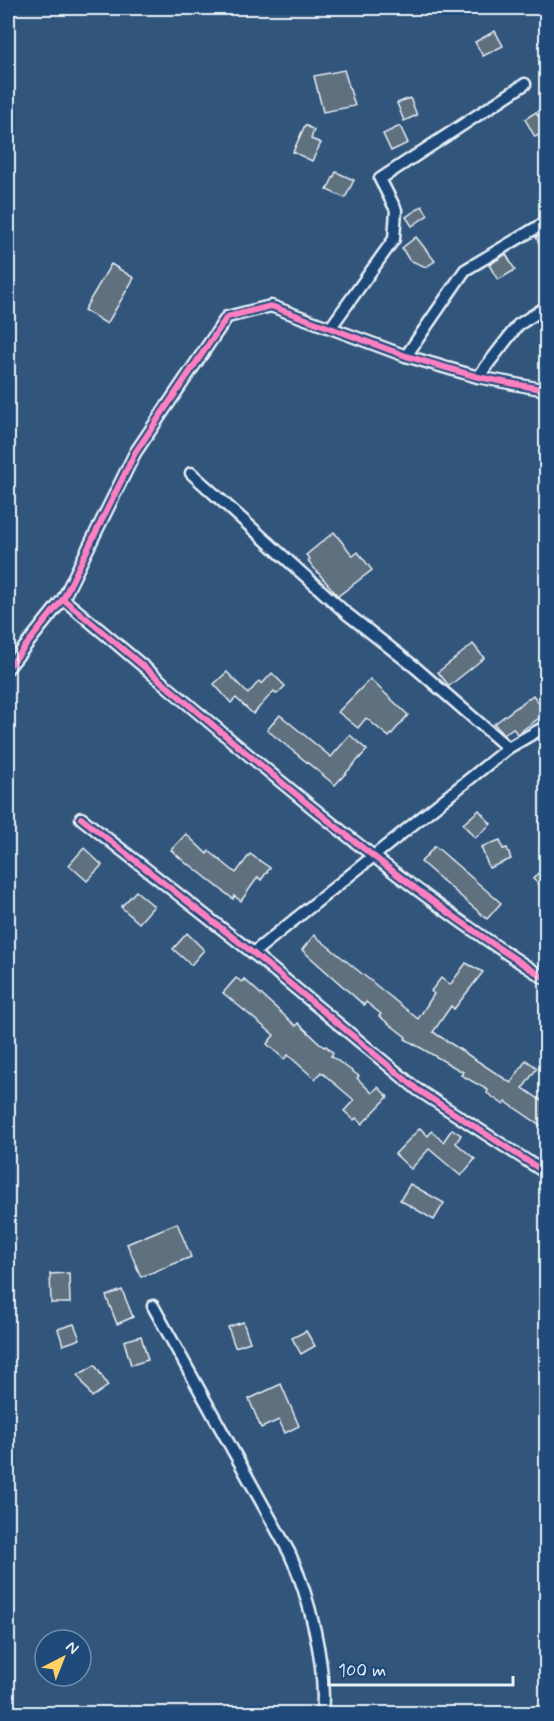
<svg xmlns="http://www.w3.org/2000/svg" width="554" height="1721" viewBox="0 0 554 1721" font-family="Mynerve,sans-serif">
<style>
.building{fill:#5e6f7f;stroke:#e8f1f8;stroke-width:1.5}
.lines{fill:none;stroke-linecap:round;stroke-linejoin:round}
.minor-casing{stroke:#e8f1f8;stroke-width:15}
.minor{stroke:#1f4a7a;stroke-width:10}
.cycleway-casing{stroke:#1f4a7a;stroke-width:10}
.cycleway{stroke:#ff80c0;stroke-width:6}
</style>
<rect width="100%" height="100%" fill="#32557c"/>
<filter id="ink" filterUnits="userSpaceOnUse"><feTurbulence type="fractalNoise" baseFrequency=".0167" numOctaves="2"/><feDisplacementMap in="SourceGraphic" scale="12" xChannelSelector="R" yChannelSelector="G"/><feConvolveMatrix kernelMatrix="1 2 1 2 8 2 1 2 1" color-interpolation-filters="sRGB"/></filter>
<g filter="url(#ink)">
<g class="building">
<path d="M495 31 503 46 483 56 475 42Z"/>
<path d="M344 70 355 106 323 112 314 76Z"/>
<path d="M410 98 417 115 404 121 397 103Z"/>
<path d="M536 112 546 131 535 137 525 119Z"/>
<path d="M305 125 314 130 311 139 321 143 312 161 293 152Z"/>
<path d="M400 126 408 143 391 151 383 134Z"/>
<path d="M336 172 354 180 345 198 327 190Z"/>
<path d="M422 206 428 215 412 226 406 217Z"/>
<path d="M546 230V258L536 237Z"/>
<path d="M416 237 435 261 426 267 409 260 402 248Z"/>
<path d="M506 254 515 270 498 280 489 265Z"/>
<path d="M111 264 134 278 107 324 84 310Z"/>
<path d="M334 532 353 556 358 552 372 570 338 596 308 561 310 559 306 555Z"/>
<path d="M473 644 484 658 449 686 438 672Z"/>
<path d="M227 672 248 694 259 681 262 684 272 673 285 686 277 694 274 691 253 714 236 698 231 703 214 684Z"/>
<path d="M370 679 408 715 389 737 366 718 358 728 338 712Z"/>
<path d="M533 695 546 713 517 734 513 728 504 734 494 724Z"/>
<path d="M280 715 331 757 350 735 367 750 335 785 267 730Z"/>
<path d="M479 810 491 824 475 838 463 824Z"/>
<path d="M186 834 207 854 209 851 236 873 250 854 270 868 261 880 258 877 241 901 234 896 233 899 189 864 188 865 171 850Z"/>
<path d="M500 840 503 849 507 848 511 859 489 868 481 847Z"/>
<path d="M435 846 501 903 487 919 421 862Z"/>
<path d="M84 848 102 865 87 881 69 865Z"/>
<path d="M546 864V891L533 879Z"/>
<path d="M136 891 154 906 139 923 121 907Z"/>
<path d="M187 933 204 950 191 965 173 949Z"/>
<path d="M314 935 418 1019 434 994 431 991 441 978 450 985 466 963 483 972 454 1009 451 1006 433 1032 511 1083 526 1060 537 1068 523 1088 546 1104V1129L506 1102 504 1105 487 1093 488 1090 461 1075 463 1072 405 1039 406 1037 379 1016 381 1014 366 1002 364 1005 302 950Z"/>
<path d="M236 978 242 982 244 979 296 1026 298 1023 324 1047 326 1046 333 1053 331 1056 359 1076 357 1078 372 1093 378 1087 388 1097 362 1124 356 1118 354 1120 344 1111 354 1100 321 1072 315 1079 288 1055 284 1059 267 1044 274 1035 223 993Z"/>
<path d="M420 1128 428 1136 432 1131 443 1142 452 1129 461 1135 456 1143 475 1159 461 1176 429 1149 411 1169 395 1154Z"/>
<path d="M410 1184 444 1203 434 1220 400 1200Z"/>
<path d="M177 1223 191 1257 141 1277 127 1244Z"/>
<path d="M69 1273 70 1303H51L50 1274Z"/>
<path d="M122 1290 133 1317 117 1324 106 1296Z"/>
<path d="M243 1322 250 1342 235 1347 228 1327Z"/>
<path d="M74 1324 80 1339 63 1345 58 1329Z"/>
<path d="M306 1331 315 1346 301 1354 292 1338Z"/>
<path d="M141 1336 148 1360 131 1365 124 1341Z"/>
<path d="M95 1365 108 1386 92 1397 78 1375Z"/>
<path d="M281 1384 299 1426 285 1433 279 1420 261 1428 249 1399Z"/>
</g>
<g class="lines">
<g class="minor-casing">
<g id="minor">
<path d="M331 327 394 239 396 210 380 179 525 84"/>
<path d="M406 356 465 270 546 222"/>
<path d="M478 377 518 325 546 307"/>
<path d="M191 473 346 613 416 668 508 748"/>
<path d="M63 599C219 728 376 871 546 979"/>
<path d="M8 668 63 599 135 453 227 317 271 306 406 356 478 377 546 390"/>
<path d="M81 818 253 953 418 1090 546 1173"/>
<path d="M253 953 508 748 546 726"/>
<path d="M153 1306 289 1552C309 1594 327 1667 322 1714"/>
</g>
</g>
<use href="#minor" class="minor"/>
<g class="cycleway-casing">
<g id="cycleway">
<path d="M63 599C219 728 376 871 546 979"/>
<path d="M8 668 63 599 135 453 227 317 271 306 406 356 478 377 546 390"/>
<path d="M81 818 253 953 418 1090 546 1173"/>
</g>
</g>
<use href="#cycleway" class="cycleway"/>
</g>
</g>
<rect width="554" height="1721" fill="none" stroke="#1f4a7a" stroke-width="30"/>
<rect x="15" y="15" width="524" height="1691" fill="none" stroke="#e8f1f8" stroke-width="2" filter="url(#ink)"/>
<g transform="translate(63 1658) rotate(42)"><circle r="28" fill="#1f4a7a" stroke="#6f8dac" stroke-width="1.5"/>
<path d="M0-4.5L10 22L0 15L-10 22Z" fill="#ffd166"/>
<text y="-9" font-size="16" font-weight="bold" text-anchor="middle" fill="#e8f1f8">N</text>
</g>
<path d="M329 1676v9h184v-9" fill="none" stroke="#e8f1f8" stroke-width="3"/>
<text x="338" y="1676" font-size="18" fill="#e8f1f8" stroke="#1f4a7a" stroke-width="4.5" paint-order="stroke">100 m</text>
</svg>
